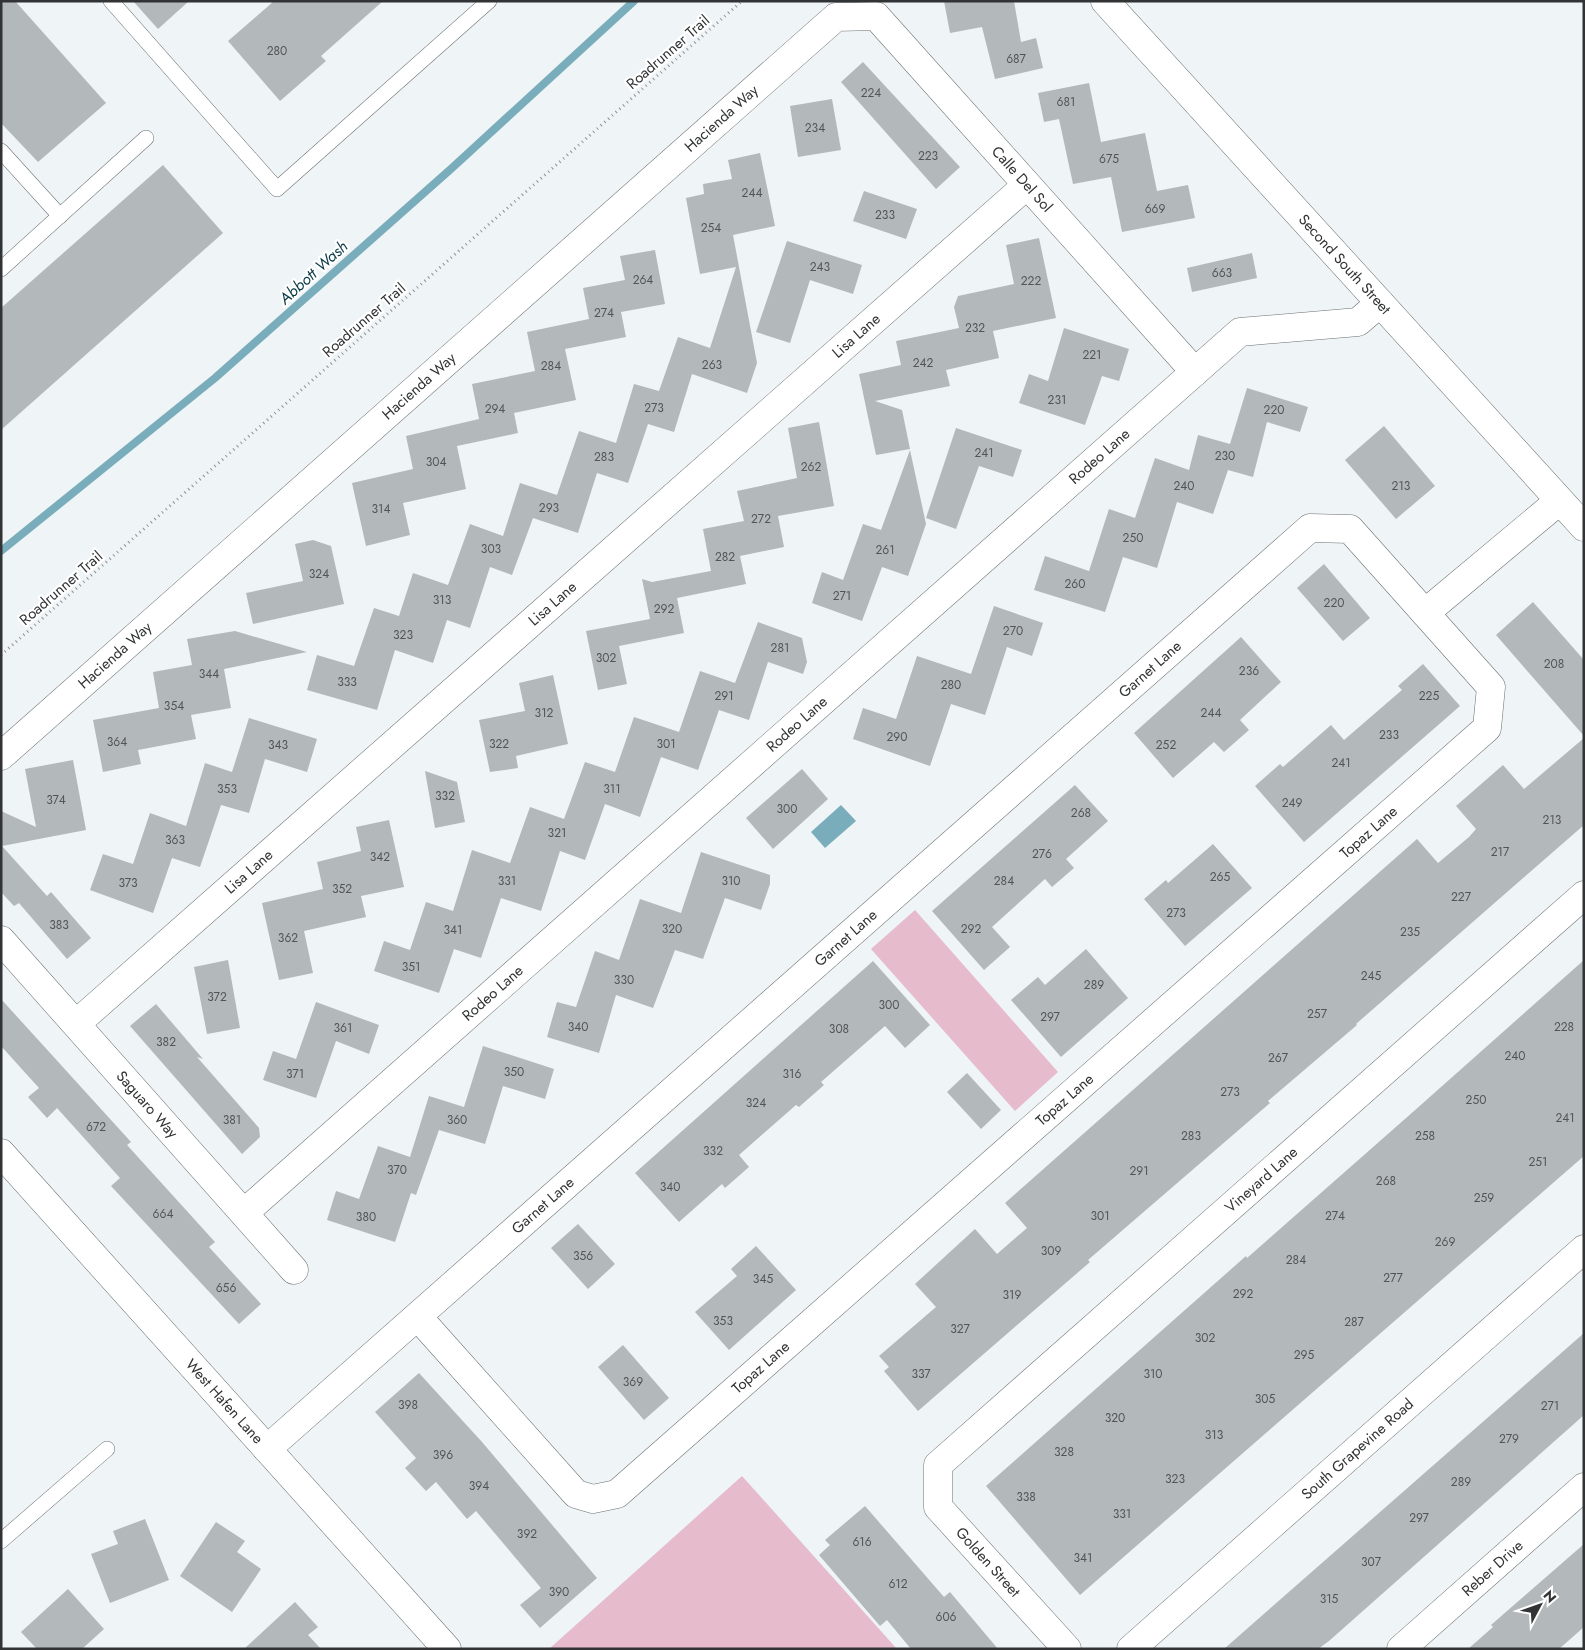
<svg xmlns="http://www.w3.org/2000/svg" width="1585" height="1650" viewBox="0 0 1585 1650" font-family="Jost,sans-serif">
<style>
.green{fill:#e6bbcb}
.water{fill:#7aadbc}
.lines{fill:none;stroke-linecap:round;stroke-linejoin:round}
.stream{stroke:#7aadbc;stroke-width:8}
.building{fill:#b3b8ba}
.lane-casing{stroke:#6c7072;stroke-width:16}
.street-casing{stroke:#6c7072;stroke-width:29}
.secondary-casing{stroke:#6c7072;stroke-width:29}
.path{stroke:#909395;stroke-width:3;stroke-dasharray:1 4;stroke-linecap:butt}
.lane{stroke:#fff;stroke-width:15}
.street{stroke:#fff;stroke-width:28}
.secondary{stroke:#fff;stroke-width:28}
.labels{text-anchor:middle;stroke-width:4.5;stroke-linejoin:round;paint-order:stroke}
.number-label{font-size:12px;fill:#525456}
.street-label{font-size:15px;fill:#313334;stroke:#fff}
.water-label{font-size:16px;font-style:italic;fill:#0d3c48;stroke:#fff}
</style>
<rect width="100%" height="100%" fill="#eff4f6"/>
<g class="green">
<path d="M915 910 1058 1072 1015 1111 871 949Z"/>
<path d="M742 1476 897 1649H549Z"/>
</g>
<path class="water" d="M841 805 856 821 825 848 811 832Z"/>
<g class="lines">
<path class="stream" d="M1 551 215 378 452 168 634 1"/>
</g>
<g class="building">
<path d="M1 1H15L106 103 38 162 1 123Z"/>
<path d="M133 1H189L158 29Z"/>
<path d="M274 1H383L321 56 326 61 280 101 228 41Z"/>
<path d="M944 1H1014L1021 42 1036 38 1043 68 995 79 982 27 950 33Z"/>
<path d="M863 62 960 167 936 189 841 82Z"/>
<path d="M1089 83 1101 142 1145 133 1157 191 1188 185 1195 218 1122 232 1111 177 1073 184 1059 119 1044 122 1038 93Z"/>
<path d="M832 99 841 150 798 157 790 106Z"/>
<path d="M760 153 775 226 733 235 757 363 747 393 692 374 674 432 648 424 628 483 597 473 578 533 533 518 512 575 490 567 470 628 447 620 433 663 395 650 377 710 307 690 317 655 354 666 374 608 399 616 413 573 448 585 470 524 503 536 520 483 557 495 579 431 616 443 634 384 659 391 678 337 710 348 736 267 700 274 686 198 704 194 703 184 732 179 728 160Z"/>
<path d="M163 165 223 233 1 430V308Z"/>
<path d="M864 191 917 209 906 239 853 221Z"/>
<path d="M1039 238 1056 318 993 331 999 358 946 370 950 386 875 401 902 410 910 449 876 455 859 374 901 365 896 341 959 328 954 307 958 296 1014 284 1006 245Z"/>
<path d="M787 241 862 265 853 294 810 280 790 343 756 332Z"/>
<path d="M655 250 665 304 621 312 626 337 565 349 576 400 514 413 518 433 457 446 466 489 403 503 410 535 366 546 352 483 413 469 406 436 479 419 472 384 535 371 527 332 589 319 583 288 625 280 620 256Z"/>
<path d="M1252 253 1257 278 1192 292 1187 268Z"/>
<path d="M1064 328 1129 349 1119 381 1102 376 1085 425 1019 403 1029 374 1048 381Z"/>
<path d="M1247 388 1308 407 1300 432 1267 422 1253 477 1228 470 1213 514 1177 502 1157 568 1123 557 1105 612 1034 590 1045 556 1089 571 1109 509 1135 518 1155 458 1189 470 1198 435 1230 444Z"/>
<path d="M819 422 834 506 778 516 784 547 740 556 746 584 677 598 684 633 619 646 627 684 598 690 586 631 650 619 642 579 652 582 711 571 703 529 744 521 737 491 797 478 788 428Z"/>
<path d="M1384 426 1435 486 1396 519 1345 460Z"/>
<path d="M956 428 1022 450 1013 477 979 466 956 529 926 518Z"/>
<path d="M910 450 926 524 908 576 882 567 862 621 812 603 822 572 843 580 863 524 881 530Z"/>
<path d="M313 540 331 546 344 604 253 624 246 593 303 581 295 544Z"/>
<path d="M1324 564 1370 618 1343 641 1297 588Z"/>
<path d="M1533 602 1584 660V736L1496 635Z"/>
<path d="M994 606 1043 623 1032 656 1007 647 985 715 951 704 930 766 853 739 863 708 896 719 917 656 971 674Z"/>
<path d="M758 622 802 638 807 662 803 674 768 662 749 720 719 710 698 770 661 757 640 817 605 804 585 860 560 851 541 911 501 898 481 958 454 949 439 993 374 971 384 941 410 950 426 902 453 911 472 850 510 863 530 807 564 819 585 762 615 772 634 717 679 732 700 671 735 683Z"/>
<path d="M235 631 307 652 224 669 231 708 191 715 196 739 138 750 141 764 103 772 93 720 159 708 153 672 192 665 187 639Z"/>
<path d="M1241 637 1281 682 1240 720 1249 730 1224 752 1214 742 1173 778 1134 733Z"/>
<path d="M1423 664 1460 706 1304 842 1255 786 1280 764 1283 767 1331 725 1344 740 1402 690 1398 686Z"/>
<path d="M553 675 568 744 516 756 518 768 490 772 479 720 525 711 519 683Z"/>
<path d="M249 718 317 739 307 772 265 759 249 813 221 805 200 867 172 858 153 913 90 890 103 854 133 864 150 813 186 826 205 763 232 772Z"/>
<path d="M1584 738V825L1356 1024 1357 1025 1268 1101 1270 1103 1088 1260 1090 1262 918 1411 884 1371 889 1367 879 1356 936 1307 915 1284 975 1229 997 1254 1027 1228 1005 1203 1417 839 1438 863 1469 837 1476 829 1456 806 1503 765 1524 789Z"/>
<path d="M73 760 86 830 2 846 47 896 51 892 91 938 67 959 19 903 14 906 1 892V811L36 827 25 769Z"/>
<path d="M802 769 828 799 773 849 746 818Z"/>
<path d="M425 771 457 782 465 822 435 828Z"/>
<path d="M1075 785 1108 821 1066 859 1074 868 1052 887 1045 879 992 927 1010 947 984 970 932 911Z"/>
<path d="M389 820 404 887 361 896 366 917 304 931 313 973 279 980 262 903 323 889 317 862 361 851 356 827Z"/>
<path d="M1213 844 1252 888 1185 946 1144 899 1166 880 1168 883Z"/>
<path d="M701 852 770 875V884L761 910 725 898 703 959 675 950 653 1008 616 995 599 1053 547 1037 557 1002 576 1007 595 951 619 960 640 899 681 913Z"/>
<path d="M1086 949 1128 998 1061 1057 1011 1000 1038 977 1045 985Z"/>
<path d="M228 960 240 1028 207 1034 194 967Z"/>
<path d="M1584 960V1156L1080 1595 986 1486 1246 1256 1247 1258 1414 1111Z"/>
<path d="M873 961 930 1025 905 1048 885 1026 821 1082 824 1085 799 1107 796 1105 739 1155 749 1167 725 1188 722 1184 679 1222 635 1173Z"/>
<path d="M1 999 131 1142 127 1145 215 1242 209 1247 261 1304 239 1324 111 1186 120 1178 57 1108 47 1118 28 1097 39 1088 1 1046Z"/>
<path d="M316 1002 379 1025 369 1054 336 1041 316 1098 263 1080 273 1051 296 1059Z"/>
<path d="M156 1004 203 1059 197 1057 259 1128 260 1137 242 1154 130 1026Z"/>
<path d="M483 1046 554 1069 545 1099 503 1086 485 1144 439 1130 416 1195 411 1193 395 1242 327 1220 336 1191 359 1199 378 1146 410 1157 429 1096 464 1107Z"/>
<path d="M967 1073 1001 1110 981 1129 947 1092Z"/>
<path d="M578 1224 615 1264 588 1289 551 1248Z"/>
<path d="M756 1246 796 1290 729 1350 695 1312 737 1276 731 1269Z"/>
<path d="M1584 1333V1415L1329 1641 1318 1649H1224Z"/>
<path d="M623 1345 669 1398 644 1420 598 1367Z"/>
<path d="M419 1373 482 1442 597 1578 540 1628 520 1605 541 1588 476 1511 467 1519 436 1482 426 1491 405 1468 416 1458 375 1412Z"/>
<path d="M865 1506 944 1597 950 1592 998 1649H911L887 1620 880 1626 819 1555 830 1545 825 1540Z"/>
<path d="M145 1519 169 1580 110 1603 91 1554 118 1544 113 1531Z"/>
<path d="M216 1522 245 1541 237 1552 261 1569 232 1612 180 1576Z"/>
<path d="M1584 1544V1627L1559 1649H1468L1493 1627 1491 1625Z"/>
<path d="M68 1589 104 1629 82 1649H37L21 1632Z"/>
<path d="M295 1602 318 1627 308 1635 321 1649H244Z"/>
</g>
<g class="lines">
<g class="lane-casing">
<g id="lane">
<path d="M111 1 277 189 489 1"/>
<path d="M1 151 60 216"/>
<path d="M1 269 146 138"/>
<path d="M1 1541 107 1449"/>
</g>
</g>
<g class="street-casing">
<g id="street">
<path id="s1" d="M1 756 836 17 876 16 1195 372"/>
<path id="s2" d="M1 940 294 1270"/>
<path id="s3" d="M77 1023 1027 185"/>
<path id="s4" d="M244 1213 1240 332 1358 322 1380 303"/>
<path id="s5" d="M418 1317 576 1494 593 1499 617 1494 1487 728 1491 687 1425 613 1559 501"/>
<path id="s6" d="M267 1449 1310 528 1350 529 1425 613"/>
<path id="s7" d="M1067 1649 938 1507V1465L1584 895"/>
<path id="s8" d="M1401 1649 1584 1487"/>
</g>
</g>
<g class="secondary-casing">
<g id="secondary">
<path id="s9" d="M1105 1 1584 527"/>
<path id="s10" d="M1 1153 447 1649"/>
<path id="s11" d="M1131 1649 1584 1249"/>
</g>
</g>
<path class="path" d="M1 655 742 1"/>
<use href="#lane" class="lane"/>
<use href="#street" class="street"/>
<use href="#secondary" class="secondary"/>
</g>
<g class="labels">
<g class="number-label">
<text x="277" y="55">280</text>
<text x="1016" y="63">687</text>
<text x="871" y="97">224</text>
<text x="1066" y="106">681</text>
<text x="815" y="132">234</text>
<text x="928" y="160">223</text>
<text x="1109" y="163">675</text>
<text x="752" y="197">244</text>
<text x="1155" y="213">669</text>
<text x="885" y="219">233</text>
<text x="711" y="232">254</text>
<text x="820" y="271">243</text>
<text x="1222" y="277">663</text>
<text x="643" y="284">264</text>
<text x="1031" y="285">222</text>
<text x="604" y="317">274</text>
<text x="975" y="332">232</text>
<text x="1092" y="359">221</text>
<text x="923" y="367">242</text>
<text x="712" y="369">263</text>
<text x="551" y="370">284</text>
<text x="1057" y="404">231</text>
<text x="654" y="412">273</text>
<text x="495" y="413">294</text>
<text x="1274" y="414">220</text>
<text x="984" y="457">241</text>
<text x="1225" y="460">230</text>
<text x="604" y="461">283</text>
<text x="436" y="466">304</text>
<text x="811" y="471">262</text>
<text x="1184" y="490">240</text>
<text x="1401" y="490">213</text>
<text x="549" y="512">293</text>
<text x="381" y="513">314</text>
<text x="761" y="523">272</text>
<text x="1133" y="542">250</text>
<text x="491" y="553">303</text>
<text x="885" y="554">261</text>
<text x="725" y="561">282</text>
<text x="319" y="578">324</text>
<text x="1075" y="588">260</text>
<text x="842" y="600">271</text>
<text x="442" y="604">313</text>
<text x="1334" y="607">220</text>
<text x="664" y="613">292</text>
<text x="1013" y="635">270</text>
<text x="403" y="639">323</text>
<text x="780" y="652">281</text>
<text x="606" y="662">302</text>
<text x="1554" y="668">208</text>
<text x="1249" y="675">236</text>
<text x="209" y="678">344</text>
<text x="347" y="686">333</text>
<text x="951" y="689">280</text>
<text x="724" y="700">291</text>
<text x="1429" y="700">225</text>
<text x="174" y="710">354</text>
<text x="544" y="717">312</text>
<text x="1211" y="717">244</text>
<text x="1389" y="739">233</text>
<text x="897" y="741">290</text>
<text x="117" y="746">364</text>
<text x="499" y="748">322</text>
<text x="666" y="748">301</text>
<text x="278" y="749">343</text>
<text x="1166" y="749">252</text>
<text x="1341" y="767">241</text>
<text x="227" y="793">353</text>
<text x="612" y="793">311</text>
<text x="445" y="800">332</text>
<text x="56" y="804">374</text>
<text x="1292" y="807">249</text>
<text x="787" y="813">300</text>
<text x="1081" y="817">268</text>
<text x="1552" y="824">213</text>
<text x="557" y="837">321</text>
<text x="175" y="844">363</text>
<text x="1500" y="856">217</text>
<text x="1042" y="858">276</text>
<text x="380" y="861">342</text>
<text x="1220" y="881">265</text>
<text x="507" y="885">331</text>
<text x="731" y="885">310</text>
<text x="1004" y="885">284</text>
<text x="128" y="887">373</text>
<text x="342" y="893">352</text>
<text x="1461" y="901">227</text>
<text x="1176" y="917">273</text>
<text x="59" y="929">383</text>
<text x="672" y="933">320</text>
<text x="971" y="933">292</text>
<text x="453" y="934">341</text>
<text x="1410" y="936">235</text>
<text x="288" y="942">362</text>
<text x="411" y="971">351</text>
<text x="1371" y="980">245</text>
<text x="624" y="984">330</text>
<text x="1094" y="989">289</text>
<text x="217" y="1001">372</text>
<text x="889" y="1009">300</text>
<text x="1317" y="1018">257</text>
<text x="1050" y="1021">297</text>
<text x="578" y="1031">340</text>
<text x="1564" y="1031">228</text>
<text x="343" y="1032">361</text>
<text x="839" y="1033">308</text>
<text x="166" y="1046">382</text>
<text x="1515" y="1060">240</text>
<text x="1278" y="1062">267</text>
<text x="514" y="1076">350</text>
<text x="295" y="1078">371</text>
<text x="792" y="1078">316</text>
<text x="1230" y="1096">273</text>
<text x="1476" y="1104">250</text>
<text x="756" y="1107">324</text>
<text x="1565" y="1122">241</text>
<text x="232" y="1124">381</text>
<text x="457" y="1124">360</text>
<text x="96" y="1131">672</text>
<text x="1191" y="1140">283</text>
<text x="1425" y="1140">258</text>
<text x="713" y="1155">332</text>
<text x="1538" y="1166">251</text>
<text x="397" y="1174">370</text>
<text x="1139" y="1175">291</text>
<text x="1386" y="1185">268</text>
<text x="670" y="1191">340</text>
<text x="1484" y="1202">259</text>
<text x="163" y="1218">664</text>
<text x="1100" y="1220">301</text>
<text x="1335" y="1220">274</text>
<text x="366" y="1221">380</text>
<text x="1445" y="1246">269</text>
<text x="1051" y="1255">309</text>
<text x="583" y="1260">356</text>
<text x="1296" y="1264">284</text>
<text x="1393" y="1282">277</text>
<text x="763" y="1283">345</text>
<text x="226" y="1292">656</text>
<text x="1243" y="1298">292</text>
<text x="1012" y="1299">319</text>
<text x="723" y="1325">353</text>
<text x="1354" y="1326">287</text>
<text x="960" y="1333">327</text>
<text x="1205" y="1342">302</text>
<text x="1304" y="1359">295</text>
<text x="921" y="1378">337</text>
<text x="1153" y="1378">310</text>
<text x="633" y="1386">369</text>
<text x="1265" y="1403">305</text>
<text x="408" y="1409">398</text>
<text x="1550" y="1410">271</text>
<text x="1115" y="1422">320</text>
<text x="1214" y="1439">313</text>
<text x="1509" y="1443">279</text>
<text x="1064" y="1456">328</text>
<text x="443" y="1459">396</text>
<text x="1175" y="1483">323</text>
<text x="1461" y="1486">289</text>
<text x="479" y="1490">394</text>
<text x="1026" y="1501">338</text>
<text x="1122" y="1518">331</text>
<text x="1419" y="1522">297</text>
<text x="527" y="1538">392</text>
<text x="862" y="1546">616</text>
<text x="1083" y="1562">341</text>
<text x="1371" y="1566">307</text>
<text x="898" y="1588">612</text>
<text x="559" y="1596">390</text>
<text x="1329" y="1603">315</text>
<text x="946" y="1621">606</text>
</g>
<g class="street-label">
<text transform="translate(668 52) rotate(-41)" y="5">Roadrunner Trail</text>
<text dy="5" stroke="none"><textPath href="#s1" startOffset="962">Hacienda Way</textPath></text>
<text dy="5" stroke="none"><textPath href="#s1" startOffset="1374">Calle Del Sol</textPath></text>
<text dy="5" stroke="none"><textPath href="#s9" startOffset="356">Second South Street</textPath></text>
<text transform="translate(364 320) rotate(-41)" y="5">Roadrunner Trail</text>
<text dy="5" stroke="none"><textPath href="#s3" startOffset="1039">Lisa Lane</textPath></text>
<text dy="5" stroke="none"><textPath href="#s1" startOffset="558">Hacienda Way</textPath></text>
<text dy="5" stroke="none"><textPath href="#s4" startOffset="1142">Rodeo Lane</textPath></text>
<text transform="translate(61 588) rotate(-41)" y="5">Roadrunner Trail</text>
<text dy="5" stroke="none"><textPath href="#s3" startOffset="634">Lisa Lane</textPath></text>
<text dy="5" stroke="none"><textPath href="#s1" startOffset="152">Hacienda Way</textPath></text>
<text dy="5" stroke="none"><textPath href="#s6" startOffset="1178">Garnet Lane</textPath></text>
<text dy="5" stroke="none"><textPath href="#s4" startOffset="738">Rodeo Lane</textPath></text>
<text dy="5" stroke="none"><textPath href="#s5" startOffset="1281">Topaz Lane</textPath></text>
<text dy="5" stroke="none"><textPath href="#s3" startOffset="229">Lisa Lane</textPath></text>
<text dy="5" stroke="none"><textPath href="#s6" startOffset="772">Garnet Lane</textPath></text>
<text dy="5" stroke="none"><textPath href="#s4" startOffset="332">Rodeo Lane</textPath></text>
<text dy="5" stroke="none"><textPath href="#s5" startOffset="876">Topaz Lane</textPath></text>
<text dy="5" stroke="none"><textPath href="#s2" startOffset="220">Saguaro Way</textPath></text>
<text dy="5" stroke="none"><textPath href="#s7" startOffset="665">Vineyard Lane</textPath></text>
<text dy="5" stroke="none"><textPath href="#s6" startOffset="368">Garnet Lane</textPath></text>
<text dy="5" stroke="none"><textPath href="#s5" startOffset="471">Topaz Lane</textPath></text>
<text dy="5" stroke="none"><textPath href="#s10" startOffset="334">West Hafen Lane</textPath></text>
<text dy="5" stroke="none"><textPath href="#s11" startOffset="302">South Grapevine Road</textPath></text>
<text transform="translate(988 1562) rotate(48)" y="5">Golden Street</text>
<text dy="5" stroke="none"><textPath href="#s8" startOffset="122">Reber Drive</textPath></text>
</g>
<g class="water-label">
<text transform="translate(313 272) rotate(-42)" y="6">Abbott Wash</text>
</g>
</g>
<rect width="1585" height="1650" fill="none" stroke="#313334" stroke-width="5"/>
<g transform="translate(1540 1605) rotate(49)" stroke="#ffffff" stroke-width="4" paint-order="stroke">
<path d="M0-4L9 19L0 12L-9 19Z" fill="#313334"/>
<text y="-8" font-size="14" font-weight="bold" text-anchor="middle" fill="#313334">N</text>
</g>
</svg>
